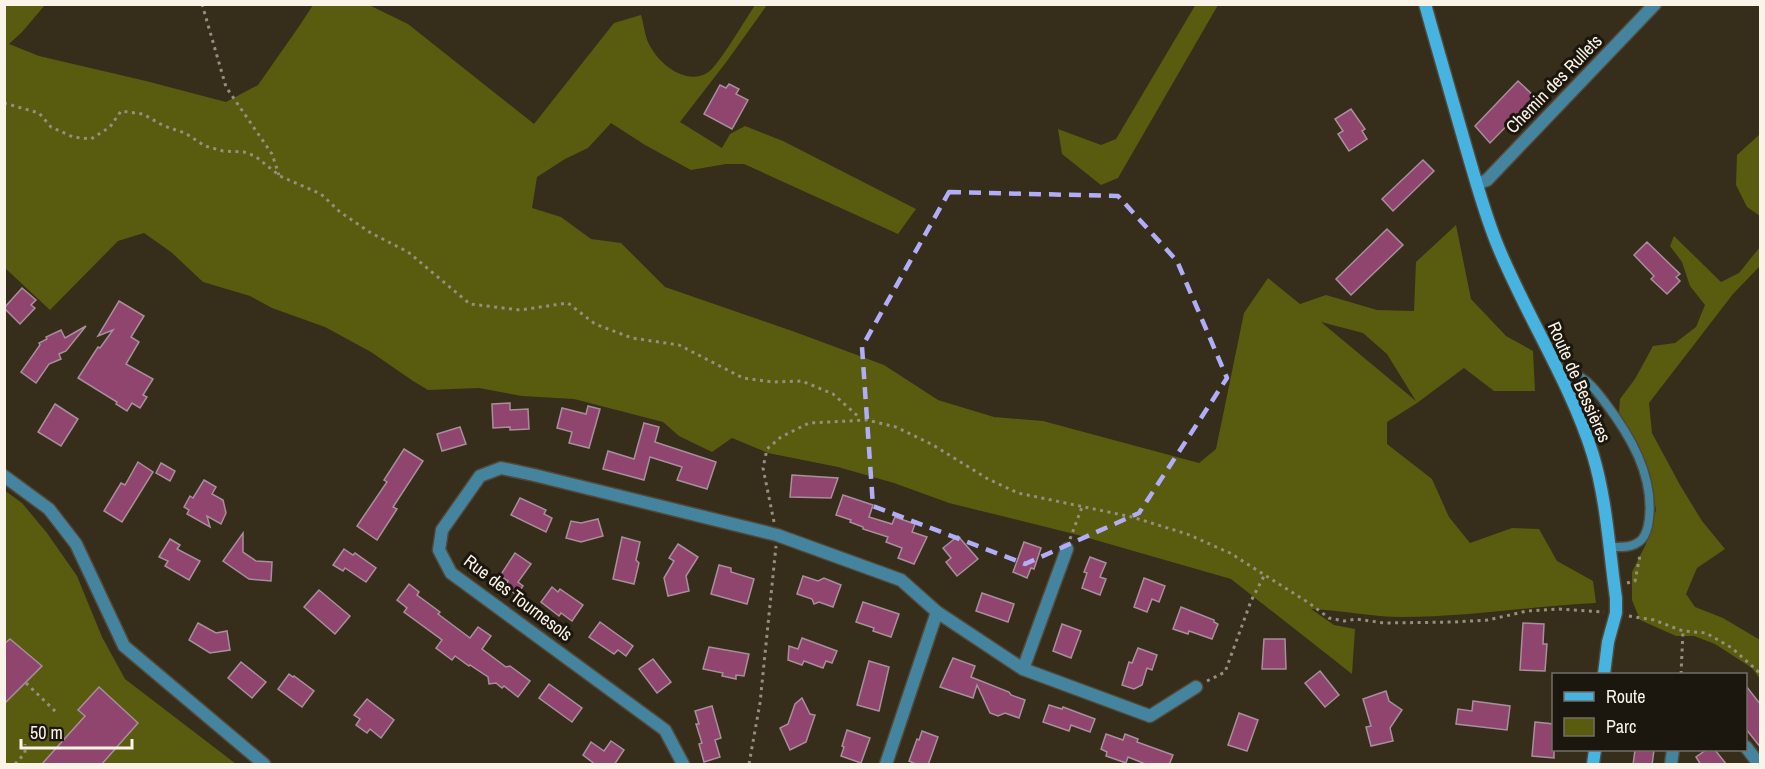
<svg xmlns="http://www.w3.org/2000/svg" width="1765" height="769" viewBox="0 0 1765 769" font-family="'Archivo Narrow',sans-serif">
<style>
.green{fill:#595b0f;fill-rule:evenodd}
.building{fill:#8f456e;stroke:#a78f9b;stroke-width:1.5}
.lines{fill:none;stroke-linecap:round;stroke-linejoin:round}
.lane-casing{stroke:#524938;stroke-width:11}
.street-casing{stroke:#524938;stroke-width:15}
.secondary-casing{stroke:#524938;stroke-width:15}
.path{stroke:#968e7f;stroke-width:3;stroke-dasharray:3 4.5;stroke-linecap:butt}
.lane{stroke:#45849f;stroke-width:8}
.street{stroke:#45849f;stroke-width:12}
.secondary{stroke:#46b3e0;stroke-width:12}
.marked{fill:none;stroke:#b2adf9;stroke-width:4.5;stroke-dasharray:12 8;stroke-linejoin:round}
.labels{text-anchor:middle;stroke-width:6;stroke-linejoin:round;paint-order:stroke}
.street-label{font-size:18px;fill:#faf3e8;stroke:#1b160e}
</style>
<rect width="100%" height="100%" fill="#372d1b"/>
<g class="green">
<path d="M1196 4 1218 5 1118 178 1101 185 1062 154 1058 129 1101 145 1116 139Z"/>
<path d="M4 5H45L22 32 9 44 39 56 146 81 226 102 258 85 300 25 313 5H369L408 24 534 124 614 23 641 15C644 25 645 38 650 46 660 65 686 85 707 73 717 68 747 17 755 5H767L727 61 680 122 722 148 730 134 745 126 783 141 916 209 898 234 744 164H726L691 170 645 145 611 123 588 148 565 159 537 177 532 208 561 217 591 239 621 243 665 287 795 332 884 365 938 400 994 417 1043 421 1199 463 1216 449 1244 313 1268 278 1300 304 1326 295 1377 310 1414 311 1416 262 1456 225 1471 299 1506 336 1533 351 1535 391H1494L1464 368 1417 403 1387 422V444L1432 479 1449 517 1470 543 1512 528 1539 529 1557 561 1593 581 1596 603C1531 606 1468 617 1402 617 1372 617 1341 610 1311 609L1334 625 1355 629 1352 674 1231 579 1078 535 949 503 894 483 838 467 768 453 732 438 712 452 679 436 663 422 574 399 522 396 479 388 428 390 413 381 371 352 325 327 272 308 250 296 203 282 171 252 144 233 118 241 50 310 5 268ZM1321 322 1363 333 1387 354 1416 401Z"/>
<path d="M1760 134V216L1747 207 1736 185 1737 155Z"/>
<path d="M1674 236 1721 282 1739 273 1760 247V266L1733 294 1649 403 1652 433 1680 485 1702 521 1725 549 1697 568 1686 594 1695 607 1723 618 1760 640V679L1752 668 1715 644 1694 636H1676L1640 620 1632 600V572L1646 544 1656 510 1650 475 1636 442 1619 413 1620 399 1635 379 1653 346 1675 343 1696 327 1705 305 1690 286 1682 262 1670 246Z"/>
<path d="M4 490 22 503 47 533 77 576 102 637 125 679 236 764H5Z"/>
</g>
<g class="building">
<path d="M1518 81 1535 97 1490 143 1475 126Z"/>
<path d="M729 84 739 89 736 94 748 100 732 129 704 114 720 85 726 88Z"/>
<path d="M1351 109 1365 129 1362 131 1367 139 1349 151 1338 134 1343 131 1335 119Z"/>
<path d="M1423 160 1434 171 1393 211 1382 199Z"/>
<path d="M1387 229 1403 245 1351 295 1336 279Z"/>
<path d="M1647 242 1680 274 1676 277 1680 281 1667 294 1651 279 1654 276 1634 255Z"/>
<path d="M22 288 36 300 31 305 35 308 20 324 4 308Z"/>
<path d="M119 301 144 316 131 337 139 342 126 364 153 379 143 395 147 397 140 408 132 403 127 411 116 404 117 402 78 378 98 347 100 348 113 330 98 336Z"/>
<path d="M86 326 66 351 59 354 61 359 49 364 36 383 21 372 40 345 39 343 47 339 46 337 61 330 65 338Z"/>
<path d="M510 403V410L528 409 529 429 510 430V427L493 428 492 404Z"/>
<path d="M55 404 78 419 61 446 38 432Z"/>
<path d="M588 406 600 409 589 448 569 443 572 432 557 428 562 408 586 414Z"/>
<path d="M644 423 659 427 655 442 716 462 707 489 677 480 682 467 650 457 644 480 603 469 608 451 634 459Z"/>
<path d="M460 427 466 444 442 451 437 434Z"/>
<path d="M404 449 423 461 393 507 397 509 377 540 357 526 387 482 384 480Z"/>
<path d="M138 462 153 472 122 522 104 511 121 483 125 485Z"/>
<path d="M161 463 175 471 170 481 156 473Z"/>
<path d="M792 475 838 478 831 498 790 497Z"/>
<path d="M204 480 216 487 212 494 223 500 226 513 221 524 207 516 210 527 187 514 189 510 184 507 190 496 193 498Z"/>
<path d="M843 495 873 505 869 517 892 524 895 517 915 524 912 532 927 537 914 564 898 558 902 548 886 542 888 537 863 529V527L850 522 851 520 836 515Z"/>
<path d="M520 498 546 510 544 514 552 518 546 532 511 515Z"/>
<path d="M598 519 603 536 581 542 566 538 571 521 581 523Z"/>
<path d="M243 533V552L256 561 272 562 271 581 249 579 223 561Z"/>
<path d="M958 536 978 559 957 576 946 562 951 558 943 548Z"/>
<path d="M622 537 640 542 636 560 639 563 634 584 613 579Z"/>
<path d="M170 539 180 545 177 549 200 561 189 580 165 566 168 561 159 557Z"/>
<path d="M1024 542 1041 548 1034 569 1031 568 1027 578 1013 572Z"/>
<path d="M678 544 698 557 686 576 689 591 668 596 664 578 674 561 669 558Z"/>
<path d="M344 549 353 555 355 553 376 568 366 582 345 568 343 571 333 565Z"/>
<path d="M515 553 531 564 518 582 523 586 517 595 504 587 508 581 500 576Z"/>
<path d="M1090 557 1106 563 1100 577 1106 579 1100 595 1082 588 1087 573 1084 572Z"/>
<path d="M719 565 731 568V572L754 579 747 604 711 594Z"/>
<path d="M803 576 818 581 824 578 841 585 833 607 819 602 814 604 812 599 797 594Z"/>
<path d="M1144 578 1165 586 1159 602 1152 599 1147 612 1134 607Z"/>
<path d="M409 584 419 592 417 595 440 612 438 614 470 638 478 627 491 636 482 649 506 667 510 666 530 681 518 697 504 686 502 688 496 683 489 684 488 677 470 665 469 666 455 656 452 660 436 648 442 640 404 612 407 608 397 600Z"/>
<path d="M552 587 558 592 560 589 583 605 572 621 561 613 559 616 541 602Z"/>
<path d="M319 590 350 616 335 634 304 607Z"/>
<path d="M982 593 1014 604 1008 622 976 611Z"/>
<path d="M863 602 899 614 891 637 873 631 874 628 856 622Z"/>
<path d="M1181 607 1214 620V622L1218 624 1212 639 1189 631 1188 634 1173 629Z"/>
<path d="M600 622 633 646 626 656 618 650 614 654 589 637Z"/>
<path d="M198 623 216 633 227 631 230 650 210 653 189 640Z"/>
<path d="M1523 623 1544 624 1543 644H1547L1545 671 1520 670Z"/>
<path d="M1062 624 1081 631 1071 658 1053 651Z"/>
<path d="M802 638 837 651 832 663 826 661 823 668 804 661 802 665 788 660 789 646 798 649Z"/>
<path d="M10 639 42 666 4 704V644Z"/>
<path d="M1264 639H1285L1286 669H1262Z"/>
<path d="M709 647 749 654 744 676 736 675V679L722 676 723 673 703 669Z"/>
<path d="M1138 648 1157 655 1152 670 1147 668 1142 685 1134 689 1122 685 1129 662 1132 663Z"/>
<path d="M953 658 975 666 971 677 1009 692 1011 695 1025 700 1019 718 1005 713 998 716 990 713 977 685 973 698 940 687Z"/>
<path d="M653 659 671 682 657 693 639 669Z"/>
<path d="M869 661 889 667 879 711 857 705Z"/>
<path d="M241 662 266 682 252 698 228 678Z"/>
<path d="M1320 671 1339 695 1325 707 1305 683Z"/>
<path d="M289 674 293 677 294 676 314 691 302 707 278 689Z"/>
<path d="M549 684 582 708 572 722 539 698Z"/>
<path d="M1746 686 1761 705V748L1746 729Z"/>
<path d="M99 687 138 723 101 765H41L85 716 78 710Z"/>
<path d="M1386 691 1389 701 1402 710 1390 728 1393 741 1371 746 1366 727 1371 726 1363 699Z"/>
<path d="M802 698 810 714 815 715 806 742 790 750 780 728 788 724 795 704Z"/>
<path d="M367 699 394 720 381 738 370 729 367 733 356 725 360 719 354 715Z"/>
<path d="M1473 701 1510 706 1507 730 1456 724 1458 709 1472 711Z"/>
<path d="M1049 705 1062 709 1063 707 1095 719 1090 732 1071 725 1069 731 1043 722Z"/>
<path d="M712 706 721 738 715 740 720 757 704 762 699 744 702 743 696 724H699L695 711Z"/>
<path d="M1239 713 1258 720 1247 751 1228 745Z"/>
<path d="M1535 722 1554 724V758L1532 756Z"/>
<path d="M847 730 870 738 861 763 841 756 844 747 842 746Z"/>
<path d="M922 731 938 737 928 765H918L909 761 917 739 919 740Z"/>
<path d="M1106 734 1123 740 1125 734 1138 739 1137 742 1173 755 1169 765H1148L1128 757 1126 763 1106 756 1107 752 1101 749Z"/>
<path d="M611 741 624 750 614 765H596L583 755 591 742 604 751Z"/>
<path d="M1635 750H1654L1652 765H1633Z"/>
<path d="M1706 750H1715L1727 765H1701L1696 757Z"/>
</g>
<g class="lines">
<g class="lane-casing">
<path id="lane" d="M1560 375C1567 374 1575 373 1582 378 1591 383 1598 393 1604 401 1630 435 1654 475 1649 519 1648 528 1645 539 1637 543 1630 548 1618 547 1610 547"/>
</g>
<g class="street-casing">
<g id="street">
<path d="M1477 184 1487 180 1655 4"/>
<path d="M4 476 49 509 76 544 124 646 264 764"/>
<path d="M1023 669 1067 549"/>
<path d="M1746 747 1759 764"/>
<path d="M683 764 665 730 451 573 439 550 442 530 480 476 501 468 534 475 777 535 901 580 937 612 1023 669 1150 716 1196 687"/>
<path d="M886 764 937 612"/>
<path d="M1671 764 1673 750"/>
</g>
</g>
<g class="secondary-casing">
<g id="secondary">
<path d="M1425 4C1438 51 1452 98 1465 144 1475 178 1484 212 1497 244 1526 316 1570 381 1593 455 1607 502 1609 550 1616 598V613L1608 642 1604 674"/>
<path d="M1593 764 1595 750"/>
</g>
</g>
<g class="path">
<path d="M202 4 226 87 272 154 279 175"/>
<path d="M4 103 39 113 51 127 73 137 91 139 110 127 121 111 143 114 164 126 185 133 205 146 223 151 244 152 255 156 280 176 321 194 340 212 371 233 408 252 470 304 520 310 568 303 595 324 632 338 679 345 743 378 773 382 802 381 833 394 860 418"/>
<path d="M774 522 763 468 767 449 781 437 809 423 867 420 896 427 933 445 988 479 1018 493 1132 517 1187 534 1230 553 1309 603 1329 618 1344 621 1356 619 1384 623 1455 622 1488 620 1527 611 1559 609 1604 612"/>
<path d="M1070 539 1082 507"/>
<path d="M1627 583 1635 581 1640 555"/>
<path d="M1629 616 1654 620 1683 631 1706 633 1732 648 1760 673"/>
<path d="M1681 674 1683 631"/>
<path d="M1207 681 1225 672 1251 601 1264 576"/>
<path d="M26 683 57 713"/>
<path d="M15 764 25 753V744"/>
<path d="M749 764 760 703 776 546"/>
</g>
<use href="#lane" class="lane"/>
<use href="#street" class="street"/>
<use href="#secondary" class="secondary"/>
</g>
<path class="marked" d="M949 192 1118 196 1177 261 1227 378 1139 513 1025 564 873 506 862 347Z"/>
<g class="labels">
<g class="street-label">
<text transform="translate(1554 84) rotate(-46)" y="6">Chemin des Rullets</text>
<text transform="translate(1579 382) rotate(66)" y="6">Route de Bessières</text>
<text transform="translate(518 598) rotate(37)" y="6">Rue des Tournesols</text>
</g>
</g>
<rect width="1765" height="769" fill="none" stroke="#faf3e8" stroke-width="12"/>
<rect x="1552" y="673" width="195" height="78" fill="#1b160e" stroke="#746e65" stroke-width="1.5"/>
<rect x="1564" y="692" width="30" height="9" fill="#46b3e0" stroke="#746e65" stroke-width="1.5"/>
<text x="1606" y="703" font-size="18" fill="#faf3e8">Route</text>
<rect x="1564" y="718" width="30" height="18" fill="#595b0f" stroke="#746e65" stroke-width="1.5"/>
<text x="1606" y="733" font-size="18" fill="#faf3e8">Parc</text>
<path d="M21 739v9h111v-9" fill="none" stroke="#faf3e8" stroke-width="3"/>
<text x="30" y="739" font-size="18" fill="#faf3e8" stroke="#1b160e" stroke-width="4.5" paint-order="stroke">50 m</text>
</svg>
